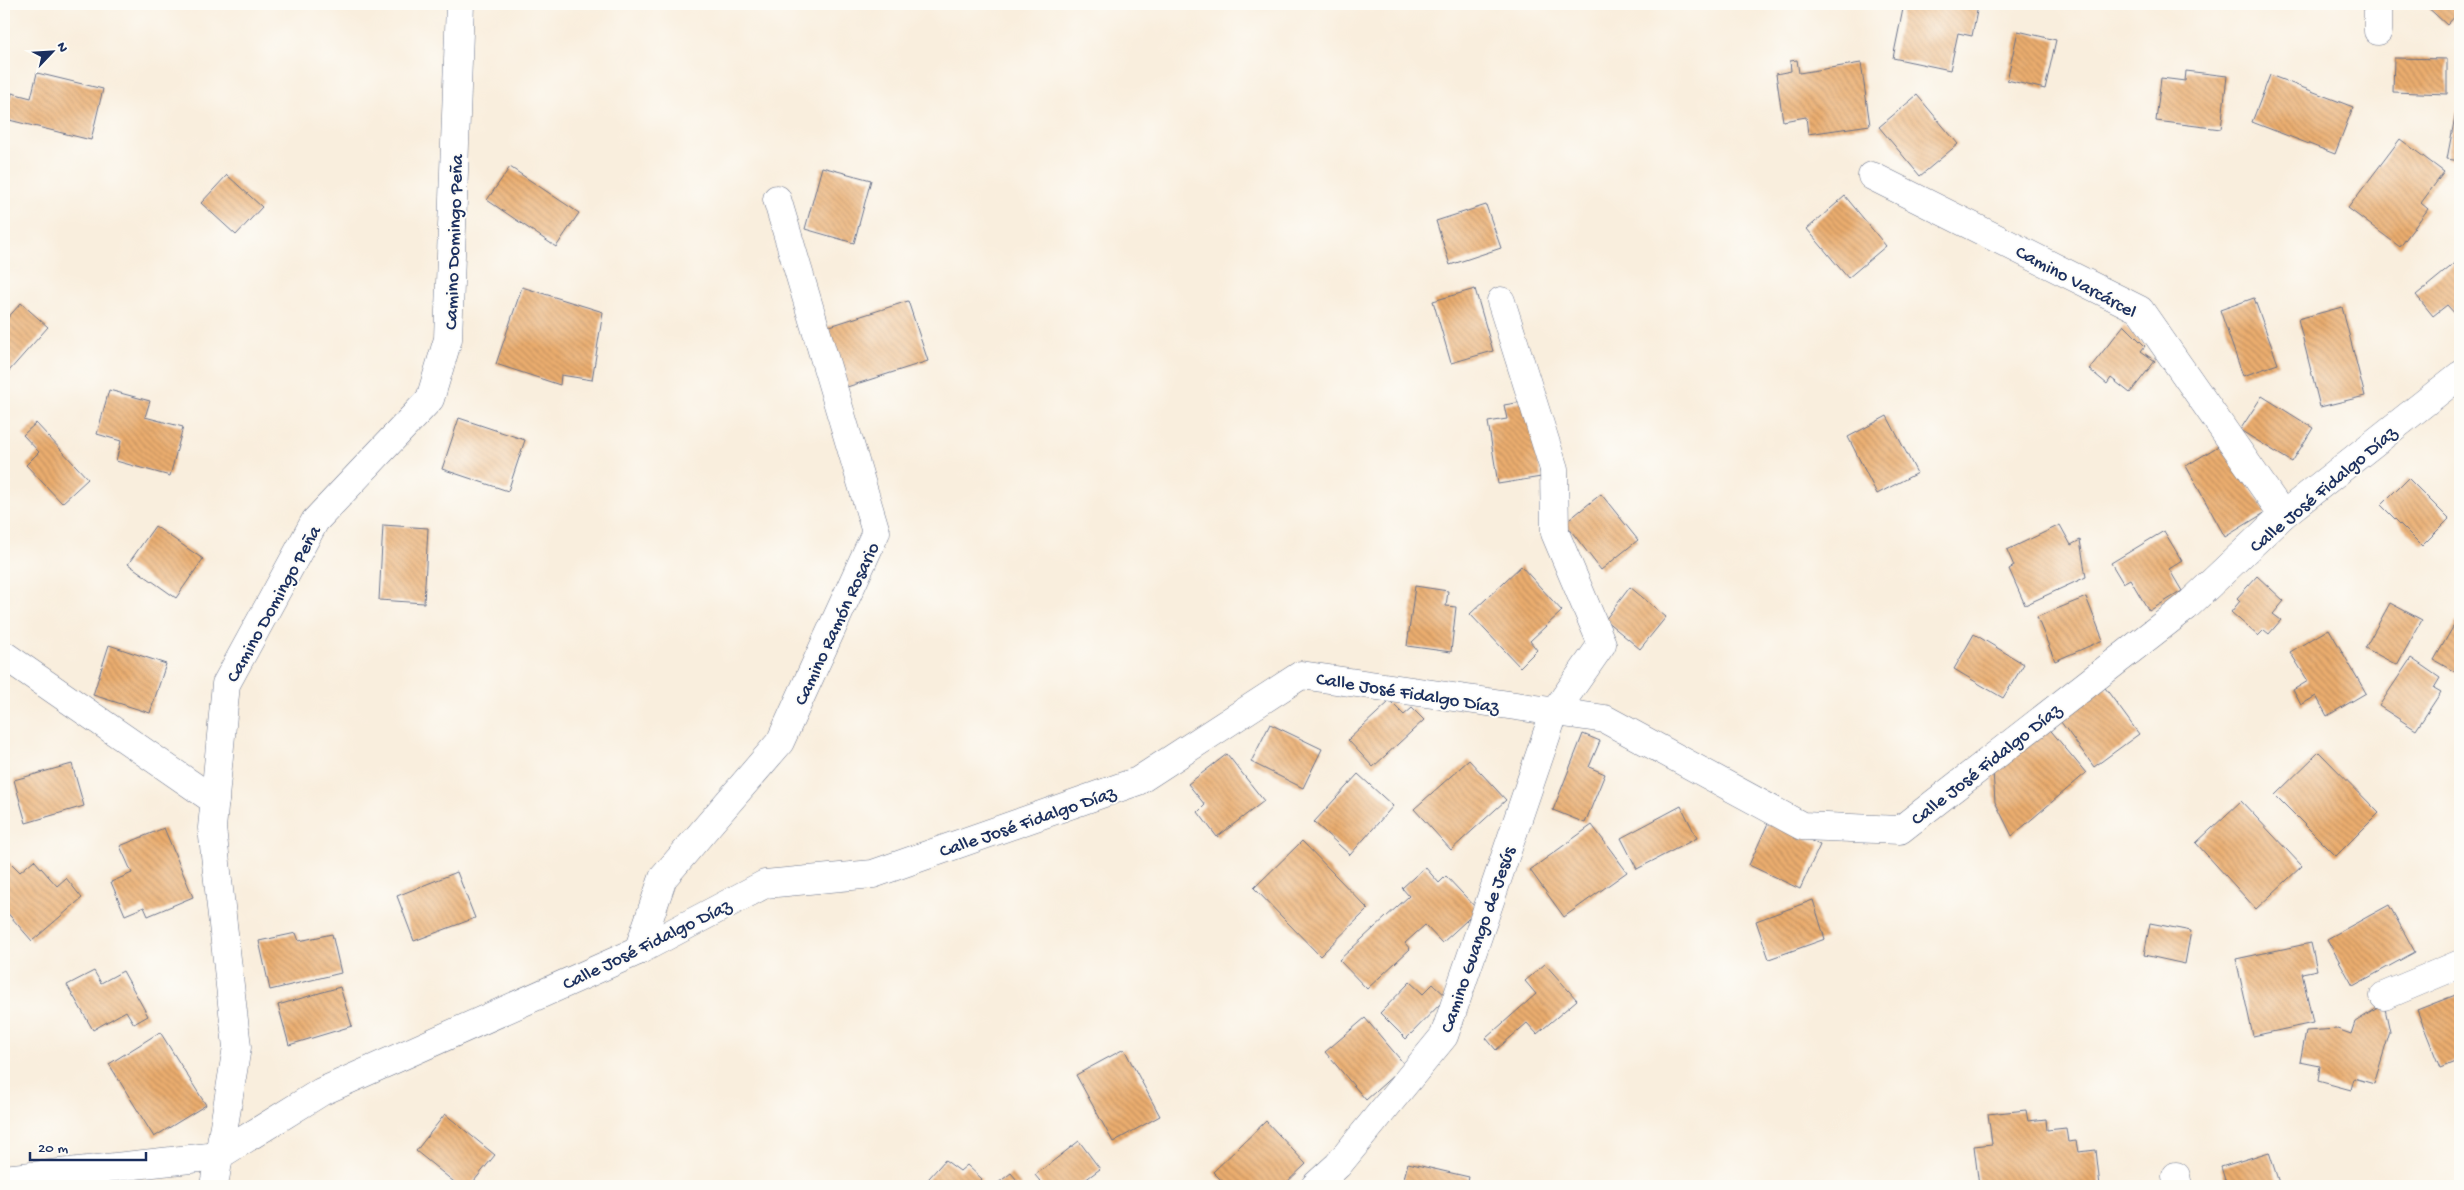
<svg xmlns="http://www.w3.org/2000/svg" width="2464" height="1190" viewBox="0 0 2464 1190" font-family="'Gochi Hand',sans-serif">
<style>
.building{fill:url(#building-back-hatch)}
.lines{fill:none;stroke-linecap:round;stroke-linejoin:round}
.minor-casing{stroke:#69728a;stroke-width:29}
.minor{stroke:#fff;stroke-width:28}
.labels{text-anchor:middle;stroke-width:4;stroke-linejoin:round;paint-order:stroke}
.street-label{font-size:19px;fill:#1b2f5e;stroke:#fdfcf7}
</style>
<defs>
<pattern id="building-back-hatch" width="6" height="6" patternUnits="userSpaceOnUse" patternTransform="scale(1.25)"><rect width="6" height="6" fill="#ebad6e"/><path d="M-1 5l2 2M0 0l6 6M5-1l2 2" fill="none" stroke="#be8d5e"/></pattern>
</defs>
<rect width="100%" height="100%" fill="#fdfcf7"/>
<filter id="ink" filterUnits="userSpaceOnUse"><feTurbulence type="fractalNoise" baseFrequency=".02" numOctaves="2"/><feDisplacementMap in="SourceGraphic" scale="10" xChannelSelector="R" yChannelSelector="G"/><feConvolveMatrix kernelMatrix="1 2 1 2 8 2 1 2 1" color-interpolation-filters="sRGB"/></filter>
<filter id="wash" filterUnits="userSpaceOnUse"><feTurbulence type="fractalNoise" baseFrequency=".0096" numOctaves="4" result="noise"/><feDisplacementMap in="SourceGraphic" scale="20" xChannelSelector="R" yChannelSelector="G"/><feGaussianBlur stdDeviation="1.12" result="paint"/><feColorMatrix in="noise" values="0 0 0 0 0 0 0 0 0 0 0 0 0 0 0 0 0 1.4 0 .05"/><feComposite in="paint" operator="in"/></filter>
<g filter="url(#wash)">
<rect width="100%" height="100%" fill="#f9eedd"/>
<g id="blocks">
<g class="building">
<path d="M1904 4H1966L1978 6 1972 36 1958 33 1950 70 1893 58Z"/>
<path d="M2424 4H2460V11L2447 25Z"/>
<path d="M2018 31 2056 40 2045 89 2007 80Z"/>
<path d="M2394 58 2447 59V94L2393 92Z"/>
<path d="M1797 60 1799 73 1861 63 1870 125 1808 134 1806 117 1783 121 1776 74 1791 71 1790 61Z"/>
<path d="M2186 71 2227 76 2221 129 2156 121 2161 78 2185 81Z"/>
<path d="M37 73 103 89 91 140 5 119 12 93 31 98Z"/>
<path d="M2270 75 2353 107 2335 154 2252 122Z"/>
<path d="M1917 95 1958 144 1920 176 1879 127Z"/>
<path d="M2456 111 2460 112V161L2447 159Z"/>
<path d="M2400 139 2444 172 2421 203 2428 209 2400 247 2348 208Z"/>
<path d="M510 167 579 213 556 247 487 200Z"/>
<path d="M822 167 871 180 854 243 805 229Z"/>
<path d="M227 175 262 207 236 235 201 203Z"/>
<path d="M1845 196 1886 246 1848 278 1807 229Z"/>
<path d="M1486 205 1501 248 1450 265 1436 221Z"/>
<path d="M2460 259V314L2457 316 2447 305 2433 316 2416 295Z"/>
<path d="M522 287 603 312 592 380 561 375 560 385 496 364Z"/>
<path d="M1475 289 1493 351 1451 363 1433 301Z"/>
<path d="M2254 298 2278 364 2243 376 2220 310Z"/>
<path d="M908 301 928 361 847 387 827 327Z"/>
<path d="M21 303 48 327 9 371 4 366V322Z"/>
<path d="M2342 307 2365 396 2320 407 2298 319Z"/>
<path d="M2124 325 2145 346 2141 351 2155 361 2130 393 2111 378 2107 384 2089 369Z"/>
<path d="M109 390 150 401 145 417 183 427 170 476 116 461 121 441 97 434Z"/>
<path d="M2262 396 2313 428 2292 462 2240 430Z"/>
<path d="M1528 401 1541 477 1498 484 1488 422 1507 419 1504 405Z"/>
<path d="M1887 416 1917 473 1877 494 1848 437Z"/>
<path d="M459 418 525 440 508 491 442 469Z"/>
<path d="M36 423 88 479 62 503 26 465 39 452 23 435Z"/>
<path d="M2220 445 2266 512 2225 537 2186 466Z"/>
<path d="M2408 478 2449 519 2422 546 2381 505Z"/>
<path d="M1601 494 1638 540 1601 570 1565 523Z"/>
<path d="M383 525 428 528 424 603 379 600Z"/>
<path d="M2060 525 2071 545 2080 540 2086 577 2025 605 2009 569 2014 566 2007 550Z"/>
<path d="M155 526 203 559 176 598 128 564Z"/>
<path d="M2164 531 2182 561 2169 569 2182 591 2149 611 2130 579 2123 583 2111 563Z"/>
<path d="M1521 566 1562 611 1530 641 1537 650 1520 667 1470 614Z"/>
<path d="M2257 576 2284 601 2273 614 2281 620 2269 634 2264 630 2258 636 2231 612 2240 601 2237 598Z"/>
<path d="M1415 586 1448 591 1446 606 1456 607 1451 652 1407 646Z"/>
<path d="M1630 587 1666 617 1640 649 1605 620Z"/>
<path d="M2086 597 2103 640 2055 661 2037 617Z"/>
<path d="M2390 603 2422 620 2397 665 2365 648Z"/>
<path d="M2456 622 2460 624V675L2434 660Z"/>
<path d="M2329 629 2366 693 2327 716 2316 696 2301 705 2293 690 2308 681 2290 652Z"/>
<path d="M1974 634 2024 664 2003 698 1954 669Z"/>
<path d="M109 645 166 664 150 713 93 695Z"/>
<path d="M2411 658 2440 678 2434 688 2441 692 2416 730 2379 706Z"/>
<path d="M2103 685 2139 734 2094 767 2058 718Z"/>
<path d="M1390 701 1404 715 1412 708 1424 720 1373 767 1348 740Z"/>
<path d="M1270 724 1322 749 1303 788 1251 762Z"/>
<path d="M2047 726 2086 773 2012 836 1995 802 1993 771Z"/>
<path d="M1583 734 1600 741 1589 767 1605 774 1585 823 1553 810Z"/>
<path d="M2319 752 2379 813 2336 856 2275 795Z"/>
<path d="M1227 754 1264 801 1217 837 1198 812 1205 805 1188 784Z"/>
<path d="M1469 760 1506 800 1451 850 1414 809Z"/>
<path d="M72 764 84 806 26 823 14 780Z"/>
<path d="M1358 774 1393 806 1350 855 1314 822Z"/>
<path d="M2241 801 2302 866 2256 909 2196 843Z"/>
<path d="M1681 806 1697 838 1637 869 1621 838Z"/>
<path d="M1769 821 1820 845 1800 889 1749 865Z"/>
<path d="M1592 825 1627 872 1564 917 1530 870Z"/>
<path d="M164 828 193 897 148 916 144 907 125 915 111 882 132 873 120 846Z"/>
<path d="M1302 841 1368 909 1320 956 1254 888Z"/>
<path d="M34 860 57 886 66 878 82 898 32 941 4 909V866L9 861 20 872Z"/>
<path d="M1425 867 1439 883 1446 876 1478 910 1442 943 1425 925 1405 943 1410 949 1367 989 1339 960 1409 896 1402 888Z"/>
<path d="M457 872 475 918 414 941 397 896Z"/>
<path d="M1813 900 1825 939 1769 959 1756 921Z"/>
<path d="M2389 905 2415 952 2353 986 2327 939Z"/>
<path d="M2150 923 2191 931 2185 964 2144 955Z"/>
<path d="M296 933 299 941 332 934 341 973 270 990 259 941Z"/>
<path d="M2311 943 2317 970 2302 973 2313 1023 2253 1036 2236 959Z"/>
<path d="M1545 964 1577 1000 1537 1034 1527 1023 1496 1050 1486 1038 1536 994 1525 981Z"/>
<path d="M94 971 101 983 123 971 148 1016 134 1024 126 1011 93 1030 67 985Z"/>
<path d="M1410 982 1423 994 1433 984 1447 997 1406 1039 1380 1013Z"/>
<path d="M340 987 352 1026 289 1045 278 1005Z"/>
<path d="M2458 994 2460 1000V1060L2440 1068 2417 1010Z"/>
<path d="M2384 1004 2390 1032 2374 1084 2354 1078 2351 1090 2318 1081 2320 1066 2300 1062 2306 1031 2337 1029 2351 1034 2355 1022Z"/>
<path d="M1365 1018 1405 1065 1366 1100 1325 1052Z"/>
<path d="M160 1032 206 1105 154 1137 109 1064Z"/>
<path d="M1124 1049 1160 1116 1113 1142 1076 1075Z"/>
<path d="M2026 1110 2028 1121 2046 1119 2047 1130 2066 1128 2068 1142 2076 1141 2078 1152 2096 1150 2100 1186H2053V1184L1979 1186 1974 1146 1992 1144 1988 1114Z"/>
<path d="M445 1114 495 1155 470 1186H459L416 1151Z"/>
<path d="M1266 1121 1306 1164 1283 1186H1227L1213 1172Z"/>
<path d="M1079 1141 1100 1169 1077 1186H1044L1035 1175Z"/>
<path d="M2269 1152 2280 1186H2227L2221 1167Z"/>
<path d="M945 1160 960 1171 967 1165 982 1179 976 1186H922Z"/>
<path d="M1408 1163 1469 1177 1467 1186H1402Z"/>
<path d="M1011 1173 1022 1186H994Z"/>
</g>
</g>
</g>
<g filter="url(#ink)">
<use href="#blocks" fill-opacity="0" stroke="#69728a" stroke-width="1"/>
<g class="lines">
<g class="minor-casing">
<g id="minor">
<path d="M2378 4V31"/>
<path d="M1872 176 2140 310 2283 515"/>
<path d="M4 655 215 801"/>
<path d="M638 951 663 878 780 742 876 532 777 199"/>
<path d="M2384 996 2460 964"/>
<path d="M2176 1176 2178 1186"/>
<path d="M4 1179 218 1156 321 1092 638 951 765 884 873 874 1138 781 1301 675 1605 719 1802 826 1900 830 2186 607 2283 515 2460 375"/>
<path d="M214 1186 237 1047 212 828 226 684 315 521 430 399 448 339 460 4"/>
<path d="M1315 1186 1338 1165 1444 1036 1554 713 1602 644 1555 533 1554 469 1501 301"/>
</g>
</g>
<use href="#minor" class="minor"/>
</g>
</g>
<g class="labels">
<g class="street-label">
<text transform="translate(452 242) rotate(-88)" y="7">Camino Domingo Peña</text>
<text transform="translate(2077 280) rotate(28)" y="7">Camino Varcárcel</text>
<text transform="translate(2322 488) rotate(-40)" y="7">Calle José Fidalgo Díaz</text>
<text transform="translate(272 603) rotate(-61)" y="7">Camino Domingo Peña</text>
<text transform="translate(835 623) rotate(-65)" y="7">Camino Ramón Rosario</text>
<text transform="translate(1408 691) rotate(9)" y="7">Calle José Fidalgo Díaz</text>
<text transform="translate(1985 763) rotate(-38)" y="7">Calle José Fidalgo Díaz</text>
<text transform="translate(1027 820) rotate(-19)" y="7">Calle José Fidalgo Díaz</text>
<text transform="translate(1476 939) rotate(-71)" y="7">Camino Guango de Jesús</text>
<text transform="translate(646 943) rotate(-26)" y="7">Calle José Fidalgo Díaz</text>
</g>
</g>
<rect width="2464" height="1190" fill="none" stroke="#fdfcf7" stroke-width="20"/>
<g transform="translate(52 52) rotate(65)" stroke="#fdfcf7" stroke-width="4" paint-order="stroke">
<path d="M0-4L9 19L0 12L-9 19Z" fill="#1b2f5e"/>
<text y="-8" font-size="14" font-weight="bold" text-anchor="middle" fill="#1b2f5e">N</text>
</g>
<path d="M30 1152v8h116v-8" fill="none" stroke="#1b2f5e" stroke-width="2.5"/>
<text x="38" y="1152" font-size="15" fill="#1b2f5e" stroke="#fdfcf7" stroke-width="4" paint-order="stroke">20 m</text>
</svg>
